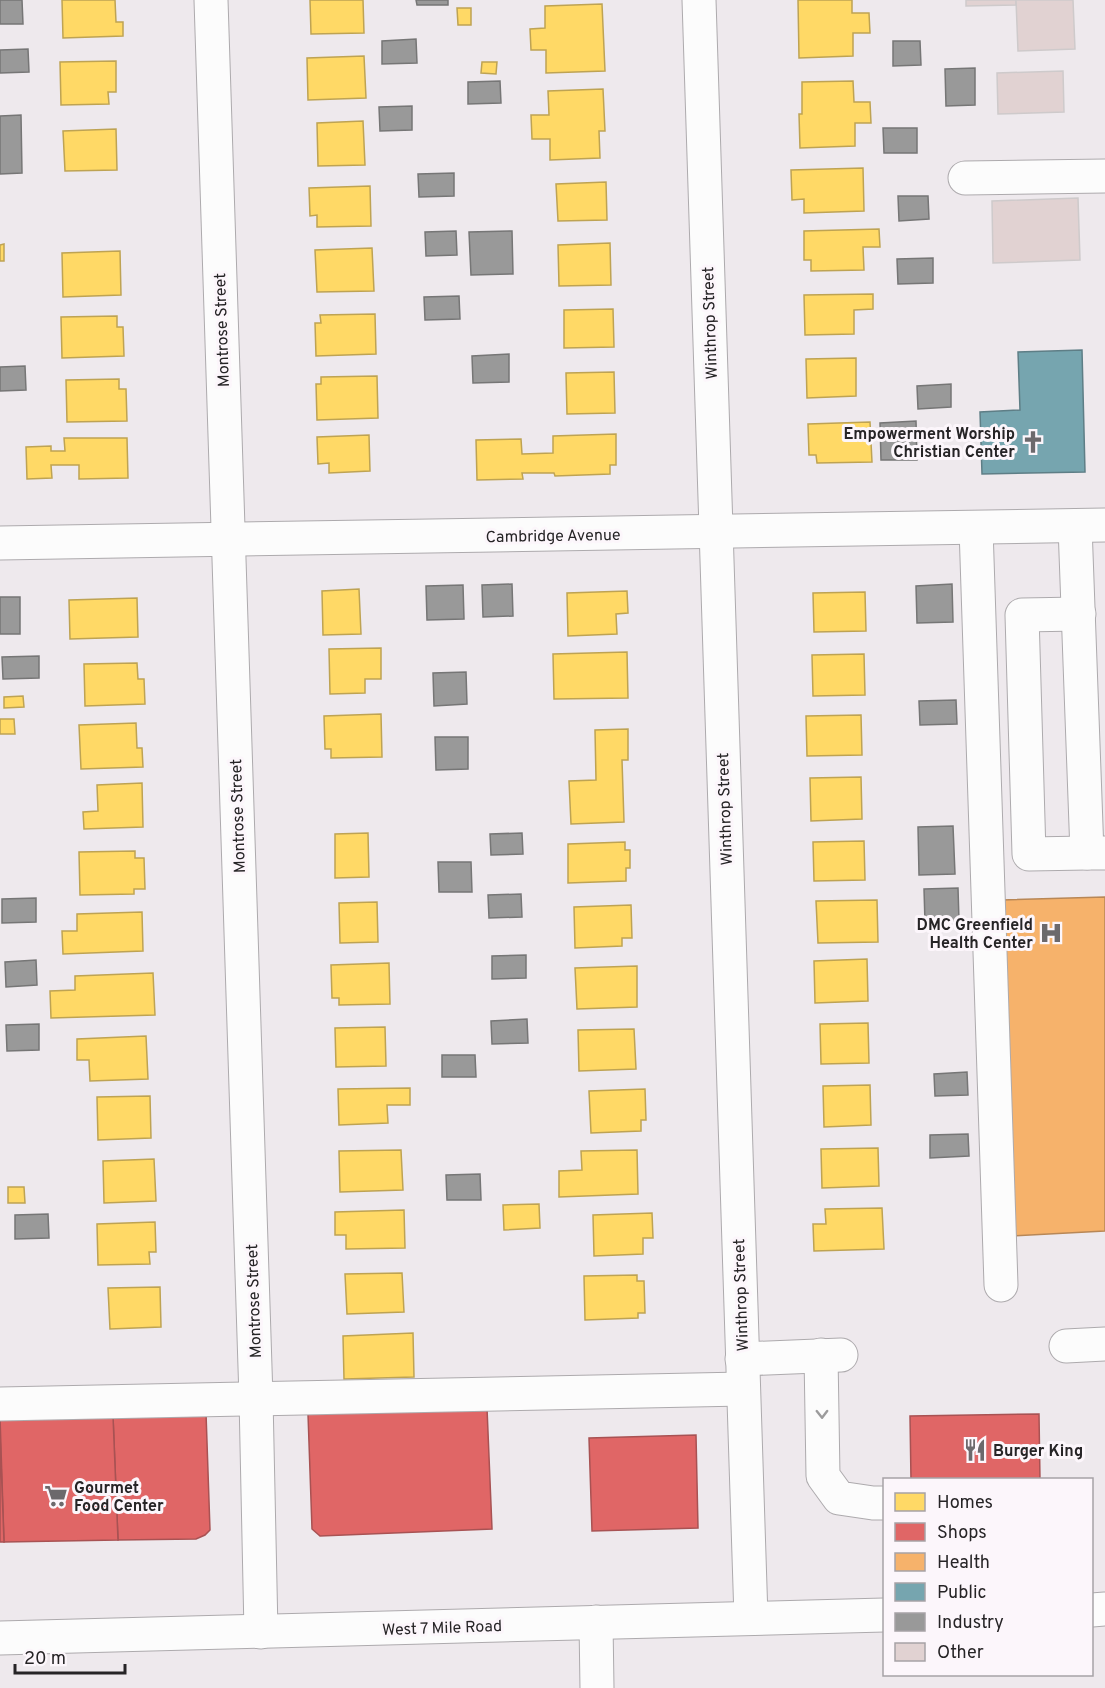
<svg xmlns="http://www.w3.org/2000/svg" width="1105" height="1688" viewBox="0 0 1105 1688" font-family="Overpass,sans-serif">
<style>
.homes{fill:#ffd966;stroke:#bea353;stroke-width:1.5}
.shops{fill:#e06666;stroke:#a85253;stroke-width:1.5}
.health{fill:#f6b26b;stroke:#b88756;stroke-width:1.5}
.public{fill:#76a5af;stroke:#5e7e86;stroke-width:1.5}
.industry{fill:#999;stroke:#767676;stroke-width:1.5}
.building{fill:#e1d2d2;stroke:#cecacb;stroke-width:1.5}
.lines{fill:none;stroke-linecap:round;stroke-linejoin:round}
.minor-casing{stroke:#adaaad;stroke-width:35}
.major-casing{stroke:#adaaad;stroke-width:35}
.minor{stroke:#fcfcfc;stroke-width:33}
.major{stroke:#fcfcfc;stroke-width:33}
.oneway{stroke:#9c9b9c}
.labels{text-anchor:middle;stroke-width:6;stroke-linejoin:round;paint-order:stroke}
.street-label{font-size:16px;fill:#262426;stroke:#fcf6fb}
.poi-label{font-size:16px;font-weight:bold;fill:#262426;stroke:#fcf6fb;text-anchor:end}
</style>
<rect width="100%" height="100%" fill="#eee9ed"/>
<g class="homes">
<path d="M62 0H115L116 22H123V36L63 38Z"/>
<path d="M310 0H363L364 33 311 34Z"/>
<path d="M798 0H852V13H869L870 33H853V56L799 58Z"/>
<path d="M602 4 605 71 546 73V50H531L530 29 545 28V6Z"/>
<path d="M457 8H471V25H458Z"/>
<path d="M364 56 366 98 308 100 307 58Z"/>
<path d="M116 61V92H108L109 104 61 105 60 62Z"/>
<path d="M482 62H497L496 74 481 73Z"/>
<path d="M853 81 854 102H870L871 123H855V146L800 148 799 114H802V82Z"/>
<path d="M603 89 605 131H599L600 158 550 160V139H532L531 115H549L548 91Z"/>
<path d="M363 121 365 165 318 166 317 123Z"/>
<path d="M116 129 117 170 65 171 63 131Z"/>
<path d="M863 168 864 211 804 213V199L792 200 791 170Z"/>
<path d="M606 182 607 220 558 221 556 184Z"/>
<path d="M370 186 371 226 317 227V215L310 216 309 188Z"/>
<path d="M879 229 880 247H863L864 270 811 271V260H804V231Z"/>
<path d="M610 243 611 285 559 286 558 245Z"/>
<path d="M4 244V261H0V245Z"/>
<path d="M372 248 374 291 317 292 315 250Z"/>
<path d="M120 251 121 295 63 297 62 253Z"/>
<path d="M873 294V309L854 310V334L805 335 804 295Z"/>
<path d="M613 309 614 347 564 348V310Z"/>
<path d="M375 314 376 354 316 356 315 323H321L320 315Z"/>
<path d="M117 316V327H123L124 356 62 358 61 317Z"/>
<path d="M856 358V396L807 398 806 359Z"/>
<path d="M614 372 615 413 567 414 566 373Z"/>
<path d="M377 376 378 418 317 420 316 384H321V377Z"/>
<path d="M119 379V389H126L127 421 67 422 66 380Z"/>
<path d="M870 422 872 462 817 463 816 455H809L808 424Z"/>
<path d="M616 434V465H610V474L555 476 554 473H522L523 479 477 480 476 440 521 439 522 454 553 453V436Z"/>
<path d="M369 435 370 471 329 473V463L318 464 317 437Z"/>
<path d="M64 438H127L128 478 79 479V465H51L52 478 27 479 26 447 51 446V451H65Z"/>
<path d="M359 589 361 634 323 635 322 591Z"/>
<path d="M627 591 628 613 616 614 617 634 568 636 567 593Z"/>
<path d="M865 592 866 631 814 632 813 593Z"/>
<path d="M137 598 138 637 70 639 69 600Z"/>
<path d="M381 648V679H365V693L330 694 329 649Z"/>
<path d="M627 652 628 698 554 699 553 654Z"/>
<path d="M864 654 865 695 813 696 812 655Z"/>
<path d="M137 663 138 679H144L145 704 85 706 84 664Z"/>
<path d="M23 696 24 707 4 708V697Z"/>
<path d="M381 714 382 757 331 758V749H325L324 716Z"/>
<path d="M861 715 862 755 807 756 806 716Z"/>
<path d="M0 719H14L15 734H0Z"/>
<path d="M136 723 137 748H142L143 767 81 769 79 725Z"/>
<path d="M628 729V760H622L624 822 571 824 569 781 596 780 595 730Z"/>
<path d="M861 777 862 819 811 821 810 778Z"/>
<path d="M142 783 143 827 84 829 83 812 98 811 97 785Z"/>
<path d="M368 833 369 877 335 878V834Z"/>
<path d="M864 841 865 880 814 881 813 842Z"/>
<path d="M625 842V850H630V868H626V881L568 883V844Z"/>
<path d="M135 851V858H144L145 889H134V894L80 895 79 852Z"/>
<path d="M877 900 878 942 818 943 816 901Z"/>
<path d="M377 902 378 942 340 943 339 903Z"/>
<path d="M631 905 632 938H622V946L575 948 574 907Z"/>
<path d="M142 912 143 951 63 954 62 931H77V914Z"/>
<path d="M867 959 868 1001 815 1003 814 961Z"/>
<path d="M389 963 390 1004 339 1005V998H332L331 965Z"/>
<path d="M637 966V1007L577 1009 575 968Z"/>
<path d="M153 973 155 1015 51 1018 50 991 75 990V976Z"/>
<path d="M868 1023 869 1063 821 1064 820 1024Z"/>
<path d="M385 1027 386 1066 336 1067 335 1028Z"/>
<path d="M634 1029 636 1069 579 1071 578 1030Z"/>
<path d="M146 1036 148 1079 90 1081 89 1060H77V1039Z"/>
<path d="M870 1085 871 1125 824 1127 823 1086Z"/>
<path d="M410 1088V1105H387L388 1123 339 1125 338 1089Z"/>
<path d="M645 1089 646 1120H641V1131L591 1133 589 1091Z"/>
<path d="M150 1096 151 1138 98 1140 97 1097Z"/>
<path d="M878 1148 879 1186 822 1188 821 1149Z"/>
<path d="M401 1150 403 1190 340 1192 339 1151Z"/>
<path d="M637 1150 638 1194 559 1197V1171L582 1170 581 1151Z"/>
<path d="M154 1159 156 1201 104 1203 103 1161Z"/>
<path d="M8 1187H24L25 1203H8Z"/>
<path d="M539 1204 540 1228 504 1230 503 1205Z"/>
<path d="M882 1208 884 1249 814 1251 813 1224H826L825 1209Z"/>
<path d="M404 1210 405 1248 346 1249V1235H335V1212Z"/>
<path d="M652 1213 653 1238H643V1254L594 1256 593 1215Z"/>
<path d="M155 1222 156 1252H149L150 1264 98 1265 97 1224Z"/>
<path d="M402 1273 404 1312 347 1314 345 1274Z"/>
<path d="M637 1275V1281H644L645 1313H638V1318L585 1320 584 1276Z"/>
<path d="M160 1287 161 1327 110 1329 108 1288Z"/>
<path d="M413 1333 414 1377 344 1379 343 1336Z"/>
</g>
<g class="shops">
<path d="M487 1408 492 1529 320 1536 312 1529 308 1414Z"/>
<path d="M206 1413 210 1530 205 1535 196 1539 118 1540 113 1416Z"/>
<path d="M1039 1414 1040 1480H911L910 1416Z"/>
<path d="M113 1416 118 1540 4 1542 0 1417Z"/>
<path d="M0 1435 4 1542H0Z"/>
<path d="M696 1435 698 1528 592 1531 589 1438Z"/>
</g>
<path class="health" d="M1105 897V1231L1012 1236 1002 900Z"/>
<path class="public" d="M1082 350 1085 472 982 474 980 412 1020 410 1018 352Z"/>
<g class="industry">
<path d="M0 0H22L23 24H0Z"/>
<path d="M416 0H448V5H417Z"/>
<path d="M416 39 417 63 382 64V41Z"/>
<path d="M893 41H920L921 65 893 66Z"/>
<path d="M28 49 29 72 0 73V50Z"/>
<path d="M975 68V105L946 106 945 69Z"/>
<path d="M500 81 501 103 468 104V82Z"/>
<path d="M412 106V130L380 131 379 107Z"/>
<path d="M21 115 22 173 0 174V116Z"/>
<path d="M883 128H917V153H884Z"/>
<path d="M454 173V196L419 197 418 174Z"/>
<path d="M898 196H928L929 219 899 221Z"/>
<path d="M456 231 457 255 426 256 425 232Z"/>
<path d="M512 231 513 274 471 275 469 232Z"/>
<path d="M933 258V283L898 284 897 259Z"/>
<path d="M459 296 460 319 425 320 424 297Z"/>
<path d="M509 354V382L473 383 472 356Z"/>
<path d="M25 366 26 390 0 391V367Z"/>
<path d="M951 384V407L918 409 917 386Z"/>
<path d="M916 421 917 460H881L880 423Z"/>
<path d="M512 584 513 616 483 617 482 585Z"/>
<path d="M952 584 953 622 917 623 916 586Z"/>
<path d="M463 585 464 619 427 620 426 586Z"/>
<rect x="0" y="597" width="20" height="37"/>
<path d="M39 656V678L3 679 2 657Z"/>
<path d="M466 672 467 704 434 706 433 673Z"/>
<path d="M956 700 957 724 920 725 919 701Z"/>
<path d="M435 737H468V769L436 770Z"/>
<path d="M953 826 955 874 919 875 918 827Z"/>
<path d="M522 833 523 854 491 855 490 834Z"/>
<path d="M438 862H471L472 892H439Z"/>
<path d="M958 888 959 921 925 922 924 889Z"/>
<path d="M521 894 522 917 489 918 488 895Z"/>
<path d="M36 898V922L2 923V899Z"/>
<path d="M526 955V978L492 979V956Z"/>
<path d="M36 960 37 985 6 987 5 962Z"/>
<path d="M527 1019 528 1043 492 1044 491 1021Z"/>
<path d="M39 1024V1050L7 1051 6 1025Z"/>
<path d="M442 1055H475L476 1077H442Z"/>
<path d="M967 1072 968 1095 935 1096 934 1074Z"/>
<path d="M968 1134 969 1156 930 1158V1135Z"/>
<path d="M480 1174 481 1200H447L446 1175Z"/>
<path d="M48 1214 49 1238 15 1239V1215Z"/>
</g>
<g class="building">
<path d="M966 0H1016V5L966 6Z"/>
<path d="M1016 0H1073L1075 49 1018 51Z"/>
<path d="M1063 71 1064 112 998 114 997 73Z"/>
<path d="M1078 198 1080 260 993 263 992 201Z"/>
</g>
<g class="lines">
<g class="minor-casing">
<g id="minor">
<path d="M211 0 256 1398 261 1632"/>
<path d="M699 0 751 1618"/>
<path d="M965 178 1105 176"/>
<path d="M1075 526 1087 853H1105"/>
<path d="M976 528 1001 1285"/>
<path d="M0 543 1105 525"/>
<path d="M1079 614 1022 615 1029 854 1087 853"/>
<path d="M1066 1346 1105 1344"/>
<path d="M821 1355 823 1476 839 1498 873 1503H884"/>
<path d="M742 1359 841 1355"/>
<path d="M0 1404 743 1389"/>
<path d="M596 1622 597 1688"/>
</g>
</g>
<g class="major-casing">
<g id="major">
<path d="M1092 1610 1105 1609"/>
<path d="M0 1638 884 1615"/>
</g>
</g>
<use href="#minor" class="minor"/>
<use href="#major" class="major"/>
</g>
<defs><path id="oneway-chevron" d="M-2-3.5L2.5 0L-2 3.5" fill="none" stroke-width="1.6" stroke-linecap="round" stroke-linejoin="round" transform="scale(1.5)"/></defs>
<use class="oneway" href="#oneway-chevron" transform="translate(822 1414) rotate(89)"/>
<defs>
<g id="church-bare" transform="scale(1.8)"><path d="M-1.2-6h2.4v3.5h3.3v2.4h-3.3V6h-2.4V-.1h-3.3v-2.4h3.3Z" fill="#6c696c" stroke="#fcf6fb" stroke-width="2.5" paint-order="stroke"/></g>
<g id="hospital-bare" transform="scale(1.8)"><path d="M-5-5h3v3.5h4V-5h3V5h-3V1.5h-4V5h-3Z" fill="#6c696c" stroke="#fcf6fb" stroke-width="2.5" paint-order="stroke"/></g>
<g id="restaurant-bare" transform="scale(1.8)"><path d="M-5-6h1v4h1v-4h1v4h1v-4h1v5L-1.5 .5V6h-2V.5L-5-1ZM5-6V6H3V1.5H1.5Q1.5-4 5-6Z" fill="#6c696c" stroke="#fcf6fb" stroke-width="2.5" paint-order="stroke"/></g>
<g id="supermarket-bare" transform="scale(1.8)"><path d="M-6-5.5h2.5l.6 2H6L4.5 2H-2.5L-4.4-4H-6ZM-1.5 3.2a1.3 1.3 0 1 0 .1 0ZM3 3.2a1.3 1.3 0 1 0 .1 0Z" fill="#6c696c" stroke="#fcf6fb" stroke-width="2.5" paint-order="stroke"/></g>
</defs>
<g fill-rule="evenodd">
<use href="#church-bare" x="1033" y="442"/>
<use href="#hospital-bare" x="1051" y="933"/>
<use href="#restaurant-bare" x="975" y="1450"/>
<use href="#supermarket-bare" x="56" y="1496"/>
</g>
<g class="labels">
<g class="street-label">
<text transform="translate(709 323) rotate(-92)" y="6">Winthrop Street</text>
<text transform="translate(221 330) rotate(-92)" y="6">Montrose Street</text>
<text transform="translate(553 535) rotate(-1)" y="6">Cambridge Avenue</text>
<text transform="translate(724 809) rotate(-92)" y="6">Winthrop Street</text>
<text transform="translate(237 816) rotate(-92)" y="6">Montrose Street</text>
<text transform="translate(740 1295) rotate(-92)" y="6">Winthrop Street</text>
<text transform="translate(253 1301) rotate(-92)" y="6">Montrose Street</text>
<text transform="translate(442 1627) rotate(-2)" y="6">West 7 Mile Road</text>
</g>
<g class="poi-label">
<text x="1015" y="439">Empowerment Worship<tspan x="1015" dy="18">Christian Center</tspan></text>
<text x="1033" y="930">DMC Greenfield<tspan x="1033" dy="18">Health Center</tspan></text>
<text x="993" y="1456" text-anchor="start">Burger King</text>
<text x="74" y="1493" text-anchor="start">Gourmet<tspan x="74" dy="18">Food Center</tspan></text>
</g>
</g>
<rect x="883" y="1478" width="210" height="198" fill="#fcf6fb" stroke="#a6a2a6" stroke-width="1.5"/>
<rect x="895" y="1493" width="30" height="18" fill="#ffd966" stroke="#a6a2a6" stroke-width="1.5"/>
<text x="937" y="1508" font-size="18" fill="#262426">Homes</text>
<rect x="895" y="1523" width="30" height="18" fill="#e06666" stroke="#a6a2a6" stroke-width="1.5"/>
<text x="937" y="1538" font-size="18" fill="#262426">Shops</text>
<rect x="895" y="1553" width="30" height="18" fill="#f6b26b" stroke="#a6a2a6" stroke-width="1.5"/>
<text x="937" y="1568" font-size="18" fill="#262426">Health</text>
<rect x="895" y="1583" width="30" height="18" fill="#76a5af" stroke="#a6a2a6" stroke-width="1.5"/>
<text x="937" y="1598" font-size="18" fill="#262426">Public</text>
<rect x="895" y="1613" width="30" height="18" fill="#999999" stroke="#a6a2a6" stroke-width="1.5"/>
<text x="937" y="1628" font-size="18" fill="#262426">Industry</text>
<rect x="895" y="1643" width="30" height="18" fill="#e1d2d2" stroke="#a6a2a6" stroke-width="1.5"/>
<text x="937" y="1658" font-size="18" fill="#262426">Other</text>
<path d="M15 1664v9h110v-9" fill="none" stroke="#262426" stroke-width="3"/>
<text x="24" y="1664" font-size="18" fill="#262426" stroke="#fcf6fb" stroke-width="4.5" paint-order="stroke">20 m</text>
</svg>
